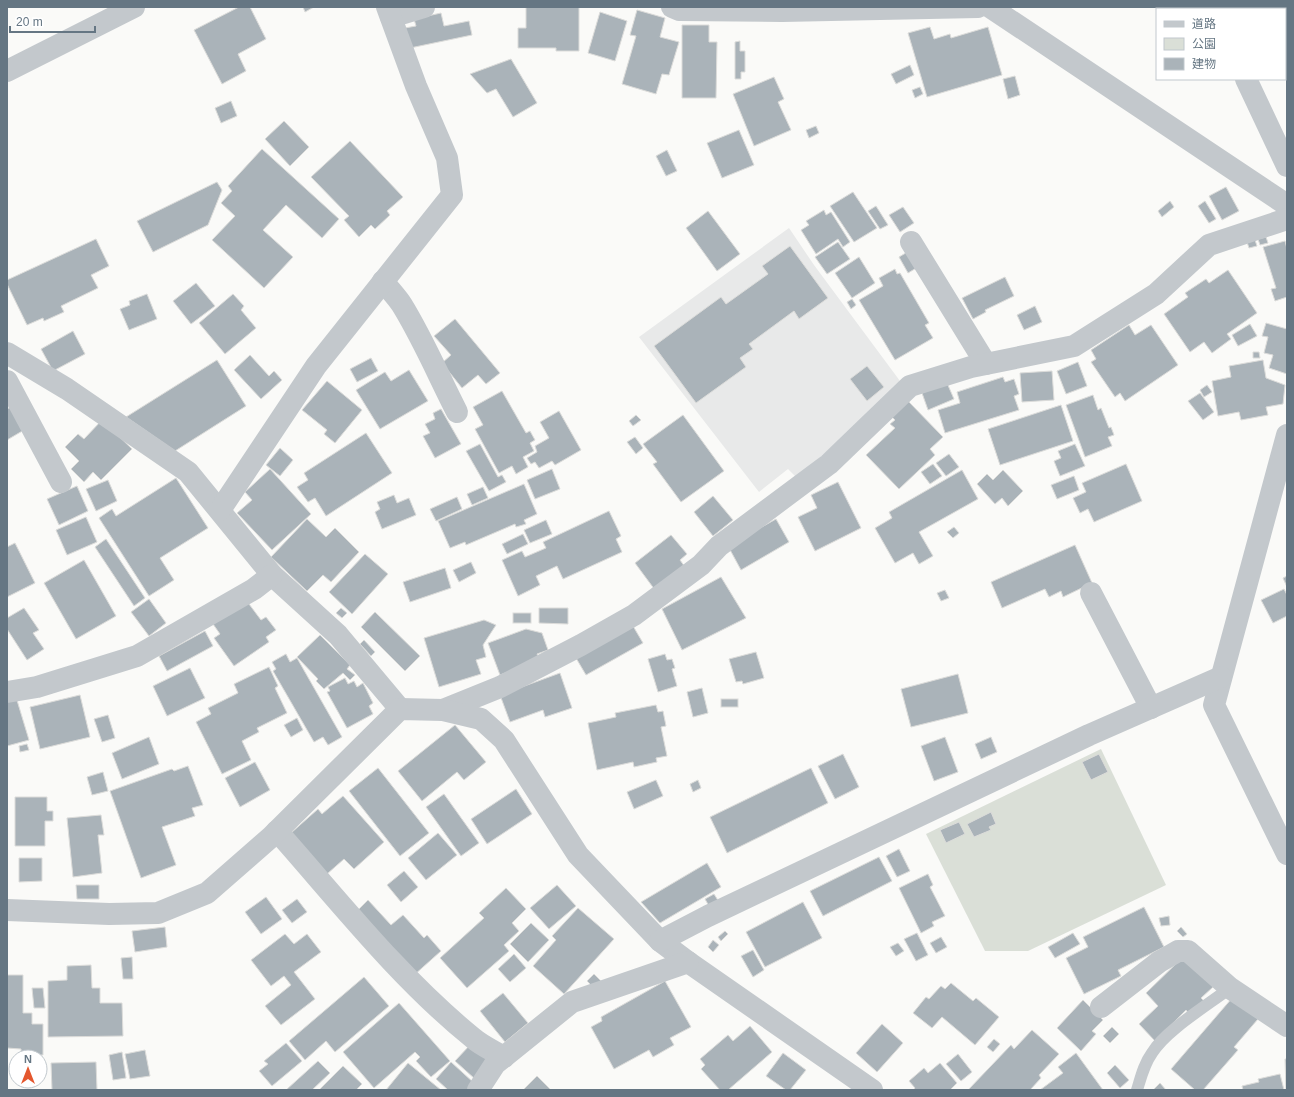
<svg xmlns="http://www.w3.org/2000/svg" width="1294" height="1097" viewBox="0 0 1294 1097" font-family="Arial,'Noto Sans JP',sans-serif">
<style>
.built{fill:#e8e9e9}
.green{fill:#dadfd7}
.building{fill:#aab3b9;stroke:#dcdcda}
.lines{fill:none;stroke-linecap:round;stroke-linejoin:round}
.lane{stroke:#c3c8cc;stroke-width:12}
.street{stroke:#c3c8cc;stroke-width:22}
</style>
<rect width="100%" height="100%" fill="#fafaf8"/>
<path class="built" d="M789 228 814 265 900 381 891 393 797 478 788 469 759 492 639 337Z"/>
<path class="green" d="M1101 749 1166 885 1028 951H985L926 834Z"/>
<g class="building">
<path d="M239 7H250L266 39 238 54 246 71 222 84 194 30Z"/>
<path d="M303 7H314L305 12Z"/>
<path d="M526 7H579V51H556V48H518V28H526Z"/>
<path d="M1247 7H1287V13L1285 14V9H1248Z"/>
<path d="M637 10 665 18 660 37 679 42 669 75 662 74 656 94 622 84 636 36 630 35Z"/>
<path d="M600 12 627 21 615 61 588 53Z"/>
<path d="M441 13 444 26 469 21 472 35 410 48 405 28 416 26 414 19Z"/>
<path d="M1287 22V54L1285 55V23Z"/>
<path d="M682 25H709V42H717L716 98H682Z"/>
<path d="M930 27 934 39 950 34 951 38 988 27 1002 75 927 97 908 33Z"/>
<path d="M740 41V51H745V72H741V79H735V42Z"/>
<path d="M511 59 537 103 513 117 496 89 487 93 470 74Z"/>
<path d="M910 65 914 75 896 84 891 74Z"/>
<path d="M1015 76 1020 95 1008 99 1003 79Z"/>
<path d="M774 77 784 99 778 102 791 130 754 146 733 94Z"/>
<path d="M920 87 923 94 915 98 912 90Z"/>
<path d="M231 101 237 116 221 123 215 108Z"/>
<path d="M284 121 309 147 290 166 265 139Z"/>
<path d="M816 126 819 133 809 138 806 130Z"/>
<path d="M739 130 754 165 722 178 707 143Z"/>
<path d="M350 141 403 197 387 211 390 215 375 229 371 225 359 237 344 220 349 216 311 177Z"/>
<path d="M262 149 339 219 322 238 286 205 263 230 293 257 264 288 212 240 235 216 221 203 232 191 228 186Z"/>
<path d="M667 150 677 171 666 176 656 156Z"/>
<path d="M217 182 222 190 208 225 153 252 137 221Z"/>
<path d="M1226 187 1239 211 1222 220 1209 196Z"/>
<path d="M853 192 877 228 854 242 830 206Z"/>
<path d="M1170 201 1174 207 1162 217 1158 211Z"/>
<path d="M1205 201 1216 219 1209 223 1198 206Z"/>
<path d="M876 206 888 225 880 229 868 211Z"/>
<path d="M903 207 914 223 900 232 889 215Z"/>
<path d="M824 210 826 215 831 212 850 242 843 247 838 239 816 254 801 230 809 225 806 221Z"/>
<path d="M708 211 740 254 717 271 686 228Z"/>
<path d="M1266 237 1268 243 1260 245 1258 239Z"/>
<path d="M96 239 109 266 91 275 98 288 61 306 64 312 44 321 43 318 27 325 7 284V280Z"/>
<path d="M1255 240 1257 246 1249 248 1247 242Z"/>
<path d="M1285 241 1287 249V297L1275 301 1271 289 1276 288 1263 247Z"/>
<path d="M838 242 850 259 827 274 815 257Z"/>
<path d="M790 246 828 298 799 319 794 311 749 344 753 349 740 358 746 367 696 403 654 346 721 297 726 304 768 274 762 266Z"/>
<path d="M909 251 918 267 908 273 899 257Z"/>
<path d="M859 257 875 283 852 298 835 273Z"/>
<path d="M895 269 897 274 900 273 929 323 925 325 933 338 895 360 859 300 883 286 879 278Z"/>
<path d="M1228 270 1257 313 1227 334 1231 339 1212 353 1204 342 1190 352 1164 314 1188 297 1185 293 1206 279 1209 283Z"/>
<path d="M1005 277 1014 296 985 310 986 312 973 319 962 298Z"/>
<path d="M196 283 215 306 191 324 173 301Z"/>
<path d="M147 294 157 319 129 330 120 309 130 305 129 301Z"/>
<path d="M233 294 244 306 241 310 256 328 225 354 199 323Z"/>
<path d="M852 299 856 305 851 309 847 302Z"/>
<path d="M1035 306 1042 322 1024 330 1017 315Z"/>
<path d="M455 319 500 373 486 384 478 375 462 388 442 363 451 355 434 336Z"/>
<path d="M1266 323 1287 329V374L1269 368 1273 355 1264 353 1268 337 1262 336Z"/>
<path d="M1250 324 1257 336 1238 346 1232 335Z"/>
<path d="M1129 325 1135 335 1151 325 1178 365 1125 401 1120 393 1115 397 1091 362 1096 359 1091 350Z"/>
<path d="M73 331 85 354 53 371 41 349Z"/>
<path d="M1253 352H1259L1260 358H1253Z"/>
<path d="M250 355 269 376 274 371 282 380 261 399 234 370Z"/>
<path d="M371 358 378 371 357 382 350 369Z"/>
<path d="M217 360 246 406 175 451 126 417Z"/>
<path d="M1263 360 1266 378 1285 385 1283 404 1266 407 1268 415 1241 420 1239 412 1218 416 1212 381 1231 377 1229 366Z"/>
<path d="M1078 362 1087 386 1066 394 1057 371Z"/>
<path d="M867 366 884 387 867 401 850 379Z"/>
<path d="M409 370 428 401 380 429 356 390 385 372 391 381Z"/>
<path d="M1052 371 1054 400 1022 402 1020 373Z"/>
<path d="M1003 377 1005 382 1014 379 1019 394 1014 396 1019 410 945 433 938 410 960 403 957 392Z"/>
<path d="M327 381 362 410 335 443 324 434 327 430 302 410Z"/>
<path d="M947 383 954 399 928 410 922 393Z"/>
<path d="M1207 385 1212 392 1204 397 1200 390Z"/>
<path d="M502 391 526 433 530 431 535 440 530 443 534 451 523 457 528 467 516 474 512 466 499 473 475 429 483 425 473 407Z"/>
<path d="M1200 393 1214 412 1203 420 1188 401Z"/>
<path d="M1093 395 1098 410 1101 408 1109 428 1111 427 1114 435 1108 437 1112 446 1085 457 1066 405Z"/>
<path d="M908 401 943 437 930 449 935 455 899 489 866 455 895 428 890 424 895 420 892 417Z"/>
<path d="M1061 405 1073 441 1000 465 988 429Z"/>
<path d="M11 407 24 430 7 440V409Z"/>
<path d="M441 409 461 444 435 458 423 436 430 433 425 424 435 419 433 413Z"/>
<path d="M559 411 581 450 555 465 552 461 539 468 535 462 531 464 527 458 537 452 535 446 549 438 540 422Z"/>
<path d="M636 415 641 420 633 426 629 421Z"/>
<path d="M683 415 724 471 681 502 653 464 657 462 643 444Z"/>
<path d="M102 420 132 449 101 480 93 472 84 482 71 469 79 461 65 447 78 434 84 439Z"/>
<path d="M366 433 392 473 326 516 315 498 308 502 297 487 308 480 304 473Z"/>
<path d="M635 437 643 448 636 454 627 442Z"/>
<path d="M480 444 498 477 502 475 506 482 489 491 466 451Z"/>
<path d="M1075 444 1085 466 1060 476 1054 461 1061 458 1058 451Z"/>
<path d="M280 448 293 460 280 476 266 465Z"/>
<path d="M949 454 959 467 946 476 936 463Z"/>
<path d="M933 464 942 476 930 484 921 472Z"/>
<path d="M1126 464 1142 501 1094 522 1088 509 1080 513 1073 498 1086 492 1082 483Z"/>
<path d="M270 469 311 514 272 550 237 513 252 500 245 492Z"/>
<path d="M552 469 560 489 535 499 527 480Z"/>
<path d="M962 470 978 499 919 532 933 556 919 564 913 553 895 563 875 528 892 518 889 512Z"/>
<path d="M1003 470 1023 491 1008 506 1002 498 995 504 977 484 987 474 993 480Z"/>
<path d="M1074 476 1079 490 1057 499 1051 485Z"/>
<path d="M176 478 208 528 160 558 174 580 149 596 99 518 112 509 116 516Z"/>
<path d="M108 480 117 501 96 511 86 489Z"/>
<path d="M838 482 861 528 815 551 798 517 817 508 811 495Z"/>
<path d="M524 484 537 514 524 520 526 524 516 527 515 524 466 545 465 542 450 548 438 521Z"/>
<path d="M77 486 88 511 59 525 47 499Z"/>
<path d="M483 487 488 498 472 505 467 494Z"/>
<path d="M394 495 397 503 409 498 416 515 382 529 375 512 380 509 377 502Z"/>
<path d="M713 496 733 520 713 536 694 512Z"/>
<path d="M457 497 462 509 436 521 430 509Z"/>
<path d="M609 511 621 536 616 539 622 552 563 579 557 566 536 576 540 585 518 596 502 560 522 551 525 557 546 548 543 542Z"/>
<path d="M86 517 97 542 67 555 56 530Z"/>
<path d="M307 519 326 537 335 528 359 552 331 582 323 575 307 591 271 557Z"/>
<path d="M776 519 789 542 741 570 728 546Z"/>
<path d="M546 520 552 534 530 543 524 530Z"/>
<path d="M954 527 959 533 953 538 947 532Z"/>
<path d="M523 534 528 544 507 554 502 544Z"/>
<path d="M671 535 687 554 680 560 685 567 655 590 635 563Z"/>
<path d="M106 539 145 598 134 606 95 547Z"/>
<path d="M15 543 35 583 7 597V547Z"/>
<path d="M1075 545 1092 583 1063 597 1061 591 1049 597 1045 589 1002 608 991 582Z"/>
<path d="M365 554 388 574 352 614 329 592Z"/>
<path d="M84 560 116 616 76 639 44 583Z"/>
<path d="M471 562 476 573 459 582 453 570Z"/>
<path d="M445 568 451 588 410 602 403 582Z"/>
<path d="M1287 576V587L1283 578Z"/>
<path d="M721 577 746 618 682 650 662 609Z"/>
<path d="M1284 589 1287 595V616L1273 623 1261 600Z"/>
<path d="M945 590 949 598 941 601 937 593Z"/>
<path d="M149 599 166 623 149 636 131 612Z"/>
<path d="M246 600 261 620 266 617 276 630 266 637 269 642 234 666 214 638 220 634 213 624Z"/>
<path d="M24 608 39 630 33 633 44 649 27 660 7 629V618Z"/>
<path d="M341 608 347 613 342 618 336 613Z"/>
<path d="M539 608H568V624L539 623Z"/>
<path d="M375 612 420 656 405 671 361 627Z"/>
<rect x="513" y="613" width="18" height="10"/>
<path d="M484 620 496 625 483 645 486 657 476 660 481 674 439 687 424 638Z"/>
<path d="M633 626 643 643 586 675 576 658Z"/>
<path d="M526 629 542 633 548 650 537 654 540 660 500 675 488 643Z"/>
<path d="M205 631 213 646 167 671 159 656Z"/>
<path d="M320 635 350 665 347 669 355 675 350 680 343 673 324 689 316 681 318 679 297 657Z"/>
<path d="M364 640 375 652 371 656 360 644Z"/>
<path d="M756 652 764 678 743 684 742 681 736 682 729 659Z"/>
<path d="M286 654 290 662 297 658 342 737 328 745 323 737 314 742 273 671 276 669 272 662Z"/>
<path d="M665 654 667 660 672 659 675 668 672 669 677 686 658 692 648 659Z"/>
<path d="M269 667 278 686 275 688 287 713 257 728 259 732 242 741 251 760 222 774 196 722 211 714 208 708 238 693 234 684Z"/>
<path d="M190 668 205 698 167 716 153 686Z"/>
<path d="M560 673 572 708 545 717 543 710 510 722 500 695Z"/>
<path d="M958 674 968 713 911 727 901 689Z"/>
<path d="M345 678 348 684 354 681 357 687 363 683 373 703 369 706 373 714 347 728 327 692 330 691 328 687Z"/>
<path d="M702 688 708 713 693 717 687 692Z"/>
<path d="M80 695 90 737 40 749 30 707Z"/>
<path d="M16 697 29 740 7 746V699Z"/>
<rect x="721" y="699" width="17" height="8"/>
<path d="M656 705 658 712 663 711 666 726 661 727 667 756 656 758 657 762 634 767 633 762 597 770 588 723 616 717 615 713Z"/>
<path d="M108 715 115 738 102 742 94 719Z"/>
<path d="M297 718 303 730 291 737 284 725Z"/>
<path d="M455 725 486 762 464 780 457 772 422 801 398 771Z"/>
<path d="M149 737 159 764 122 779 112 753Z"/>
<path d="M945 737 958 772 934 781 921 746Z"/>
<path d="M991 737 997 752 981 759 975 744Z"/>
<path d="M27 744 29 750 20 752 19 746Z"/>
<path d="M843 754 859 787 835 799 818 766Z"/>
<path d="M1099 754 1108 772 1091 780 1082 762Z"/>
<path d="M255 762 270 790 240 807 225 778Z"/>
<path d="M188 766 203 805 192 808 195 816 162 827 176 865 141 878 110 791 172 769 174 771Z"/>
<path d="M378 768 429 833 400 856 349 791Z"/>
<path d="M811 768 828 803 727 853 710 817Z"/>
<path d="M103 772 108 791 92 795 87 777Z"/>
<path d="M656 780 663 796 634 809 627 792Z"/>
<path d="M698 780 701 788 693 792 690 784Z"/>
<path d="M516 789 532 814 487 844 471 819Z"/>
<path d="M444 794 479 843 461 856 426 807Z"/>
<path d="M343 796 384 842 354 869 344 859 327 874 291 833 318 809 322 814Z"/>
<path d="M15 797H47V811H53V821H45V846H15Z"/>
<path d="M991 812 996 824 989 827 991 830 974 837 967 824Z"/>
<path d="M101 815 104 835H98L102 873 73 877 67 818Z"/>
<path d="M959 822 965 834 946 843 940 830Z"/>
<path d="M438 833 457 855 426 880 408 858Z"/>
<path d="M899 849 910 871 897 877 886 856Z"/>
<path d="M879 857 892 881 823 916 810 891Z"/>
<path d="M19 858H42V881L19 882Z"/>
<path d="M707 863 721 887 660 923 641 902Z"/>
<path d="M404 871 418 887 401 902 387 885Z"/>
<path d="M928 874 933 885 930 887 945 916 932 922 934 926 921 933 899 888Z"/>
<path d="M76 885H99V899H77Z"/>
<path d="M557 885 576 906 549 929 530 908Z"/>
<path d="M506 888 526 909 512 923 519 931 504 945 509 951 467 988 440 958 484 918 479 913Z"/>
<path d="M714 894 719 902 710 908 705 899Z"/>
<path d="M266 897 282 919 261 934 245 912Z"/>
<path d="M297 899 307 912 292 923 282 910Z"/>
<path d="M368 900 391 925 403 915 424 938 427 935 441 951 413 976 355 913Z"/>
<path d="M803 902 822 938 765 967 746 932Z"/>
<path d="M1144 907 1164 947 1118 970 1121 976 1084 994 1066 958 1088 947 1083 937Z"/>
<path d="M578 908 614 939 564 994 533 966 556 940 552 936Z"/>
<path d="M1169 916 1170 925 1161 926 1159 918Z"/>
<path d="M531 923 549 940 528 962 510 944Z"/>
<path d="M165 927 167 947 135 952 132 931Z"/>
<path d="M1181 927 1187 934 1183 937 1177 931Z"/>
<path d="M725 931 728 934 721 941 718 937Z"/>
<path d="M917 933 928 955 916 961 904 939Z"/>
<path d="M1073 933 1080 944 1055 958 1048 947Z"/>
<path d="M285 934 294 944 307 934 321 952 294 972 315 999 281 1025 265 1006 291 985 284 976 271 986 251 960Z"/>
<path d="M941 937 947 947 936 953 930 943Z"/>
<path d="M713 940 719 945 713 952 708 947Z"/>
<path d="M898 943 904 951 896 956 890 947Z"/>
<path d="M753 950 764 970 753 977 741 956Z"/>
<path d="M514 954 526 968 510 982 498 969Z"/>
<path d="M132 957 133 979H123L121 958Z"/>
<path d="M1183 957 1213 987 1201 998 1204 1001 1190 1015 1186 1010 1155 1041 1139 1024 1158 1006 1146 993Z"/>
<path d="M91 965 92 988H100V1003H122L123 1036 48 1037V981L67 980V966Z"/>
<path d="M594 974 601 981 594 988 587 981Z"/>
<path d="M7 975H23V1013H32V1024H43V1055H21V1049L7 1048Z"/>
<path d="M364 977 389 1006 335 1052 326 1041 305 1060 289 1041Z"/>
<path d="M665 981 691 1027 670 1038 674 1045 653 1057 649 1050 614 1069 591 1027 602 1021 601 1017Z"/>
<path d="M951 983 973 1001 976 998 999 1017 975 1045 942 1017 932 1028 913 1013 926 997 929 999 941 986 945 989Z"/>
<path d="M32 988H43L45 1008H34Z"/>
<path d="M503 993 528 1023 505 1042 480 1011Z"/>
<path d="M1233 997 1258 1019 1234 1047 1238 1050 1203 1090H1195L1171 1069Z"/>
<path d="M1083 1000 1103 1020 1092 1031 1096 1034 1081 1051 1057 1028Z"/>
<path d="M399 1003 450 1061 431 1077 416 1061 420 1057 415 1052 374 1088 343 1052Z"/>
<path d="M882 1024 903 1043 877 1072 856 1053Z"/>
<path d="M750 1026 772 1052 728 1090H720L701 1069 705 1065 700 1059 728 1035 733 1041Z"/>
<path d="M1112 1027 1119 1034 1110 1043 1103 1036Z"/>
<path d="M1032 1030 1059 1054 1039 1075 1041 1078 1030 1090H968L1011 1045 1014 1049Z"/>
<path d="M994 1039 1000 1044 993 1052 987 1047Z"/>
<path d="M286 1043 302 1061 272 1086 259 1071 268 1064 264 1061Z"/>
<path d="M470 1045 490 1062 475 1079 455 1061Z"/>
<path d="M145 1050 150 1076 130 1079 125 1054Z"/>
<path d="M122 1052 126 1078 113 1080 109 1055Z"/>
<path d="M783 1053 806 1070 790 1090H786L766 1076Z"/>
<path d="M1076 1053 1103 1090H1040L1063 1073 1058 1067Z"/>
<path d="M958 1054 972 1072 961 1081 946 1064Z"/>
<path d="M1285 1059H1287V1090H1286Z"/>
<path d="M318 1061 330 1073 312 1090H286Z"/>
<path d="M96 1062 97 1090H52L51 1063Z"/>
<path d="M451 1062 474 1083 468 1090H448L436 1079Z"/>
<path d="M408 1063 441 1090H386Z"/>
<path d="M940 1063 957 1083 950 1090H913L915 1088 909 1081 924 1068 928 1073Z"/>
<path d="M1115 1065 1129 1080 1120 1088 1107 1073Z"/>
<path d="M343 1066 362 1084 356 1090H319Z"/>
<path d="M1280 1074 1284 1090H1243L1242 1086 1259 1082 1258 1079Z"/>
<path d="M537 1076 551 1090H523Z"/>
<path d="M1160 1083 1166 1090H1153Z"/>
</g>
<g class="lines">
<path class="lane" d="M1137 1090C1141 1077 1144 1064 1152 1053 1166 1030 1208 1005 1230 988"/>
<g class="street">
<path d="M672 7 679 10 782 11 978 7"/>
<path d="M990 7 1287 205"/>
<path d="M1211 7 1212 9"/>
<path d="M391 17 424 7"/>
<path d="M7 71 134 7"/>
<path d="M1246 79 1287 166"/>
<path d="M911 242 986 364"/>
<path d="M383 281C389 289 397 297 402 305 423 339 439 377 457 412"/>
<path d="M7 353 67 389 188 472 272 575 338 635 400 709"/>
<path d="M7 381 61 482"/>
<path d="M1287 435 1214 705 1287 854"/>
<path d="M220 510 316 366 452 195 447 158 416 86 387 7"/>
<path d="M1091 593 1151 708"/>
<path d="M7 692 37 687 137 656 254 589 272 575"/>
<path d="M443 710 500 687 581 645 634 615 701 565 719 546 829 464 910 386 971 367 1074 346 1156 294 1209 245 1287 219"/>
<path d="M277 831C339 901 400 979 473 1038 482 1046 494 1051 504 1057"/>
<path d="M7 910 109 914 158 913 207 893 271 837 400 709 443 710 481 719 504 740 578 855 660 941 688 962 872 1090"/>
<path d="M660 941 708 916 1089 735 1221 677"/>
<path d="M1101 1007 1159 962 1178 951H1188L1230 988 1287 1026"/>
<path d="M478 1090 495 1064 572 1002 688 962"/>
</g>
</g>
<rect width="1294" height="1097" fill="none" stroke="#657683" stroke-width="16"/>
<rect x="1156" y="8" width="130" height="72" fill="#ffffff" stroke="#c1c8cd"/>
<rect x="1164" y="21" width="20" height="6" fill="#c3c8cc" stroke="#c1c8cd"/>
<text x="1192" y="28" font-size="12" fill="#657683">道路</text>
<rect x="1164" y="38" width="20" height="12" fill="#dadfd7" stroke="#c1c8cd"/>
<text x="1192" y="48" font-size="12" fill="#657683">公園</text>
<rect x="1164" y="58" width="20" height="12" fill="#aab3b9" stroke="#c1c8cd"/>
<text x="1192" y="68" font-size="12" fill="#657683">建物</text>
<g transform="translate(28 1069)"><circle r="19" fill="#ffffff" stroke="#c1c8cd"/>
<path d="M0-3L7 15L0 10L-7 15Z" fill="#e4572e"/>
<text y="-6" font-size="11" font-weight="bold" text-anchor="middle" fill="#657683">N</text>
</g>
<path d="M10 26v6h85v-6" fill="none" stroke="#657683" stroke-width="2"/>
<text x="16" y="26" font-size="12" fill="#657683" stroke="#ffffff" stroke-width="3" paint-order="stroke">20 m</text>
</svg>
